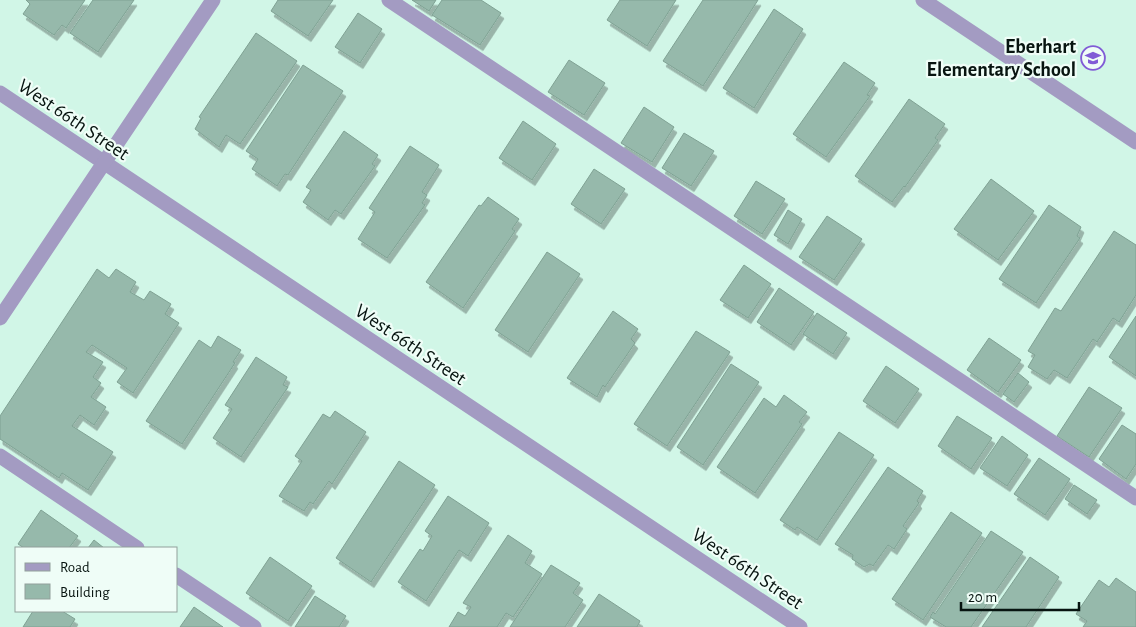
<svg xmlns="http://www.w3.org/2000/svg" width="1136" height="627" viewBox="0 0 1136 627" font-family="'Alegreya Sans',sans-serif">
<style>
.building{fill:#96b9ab;stroke:#7fa193;filter:url(#shadow)}
.lines{fill:none;stroke-linecap:round;stroke-linejoin:round}
.lane{stroke:#a39bc2;stroke-width:15}
.street{stroke:#a39bc2;stroke-width:15}
.labels{text-anchor:middle;stroke-width:4.5;stroke-linejoin:round;paint-order:stroke}
.poi-label{font-size:20px;font-weight:bold;fill:#071410;stroke:#effdf7;text-anchor:end}
.street-label{font-size:20px;fill:#071410;stroke:#effdf7}
</style>
<defs>
<filter id="shadow"><feDropShadow dx="3" dy="5.5" stdDeviation="0" flood-color="#0004"/></filter>
</defs>
<rect width="100%" height="100%" fill="#d1f6e7"/>
<g class="building">
<path d="M26 0H85L66 28 62 25 54 35 23 14 30 4Z"/>
<path d="M93 0H134L98 52 70 33Z"/>
<path d="M278 0H333L308 36 271 11Z"/>
<path d="M412 0H436L429 11Z"/>
<path d="M442 0H481L501 13 480 45 432 15Z"/>
<path d="M620 0H676L647 46 607 20Z"/>
<path d="M703 0H758L703 86 663 61Z"/>
<path d="M774 9 803 29 754 108 723 88Z"/>
<path d="M358 13 382 29 360 63 335 47Z"/>
<path d="M256 33 297 61 240 144 226 135 219 147 195 129 201 118 199 117Z"/>
<path d="M569 60 605 83 584 115 548 92Z"/>
<path d="M844 62 875 83 867 95 870 96 826 157 793 134Z"/>
<path d="M303 65 343 91 288 175 285 174 277 186 252 169 258 159 246 151Z"/>
<path d="M909 99 945 124 935 138 938 140 905 187 904 186 892 202 855 176Z"/>
<path d="M644 107 674 127 652 162 621 143Z"/>
<path d="M523 121 556 144 532 180 499 158Z"/>
<path d="M344 131 378 155 372 164 375 166 341 214 335 210 328 220 303 202 311 190 306 187Z"/>
<path d="M684 133 714 151 691 186 662 168Z"/>
<path d="M410 146 439 165 422 192 427 195 422 203 425 205 387 258 358 239 375 212 369 208Z"/>
<path d="M594 169 625 189 601 224 571 204Z"/>
<path d="M991 179 1034 211 998 260 954 229Z"/>
<path d="M756 181 785 199 762 234 734 216Z"/>
<path d="M488 197 519 219 512 229 515 231 463 308 426 282 479 205 481 206Z"/>
<path d="M1049 205 1081 227 1077 236 1080 238 1036 303 999 279Z"/>
<path d="M788 210 802 219 788 244 774 235Z"/>
<path d="M827 216 862 239 834 280 799 257Z"/>
<path d="M1114 231 1136 245V295L1119 322 1113 318 1097 342 1093 339 1067 378 1054 370 1047 379 1028 367 1035 355 1028 351 1055 308 1061 311Z"/>
<path d="M547 252 580 274 528 352 495 330Z"/>
<path d="M744 265 771 284 748 318 720 300Z"/>
<path d="M97 269 109 278 116 269 136 282 130 292 144 300 150 291 171 304 165 314 179 323 133 393 117 382 127 368 92 345 86 352 103 362 93 377 101 383 91 397 106 407 94 425 80 415 72 426 113 452 88 490 62 473 59 478 0 439V416Z"/>
<path d="M779 288 814 312 791 345 757 322Z"/>
<path d="M613 311 638 329 631 339 635 343 605 387 603 385 597 397 567 378Z"/>
<path d="M817 313 847 333 833 354 803 334Z"/>
<path d="M1136 316V376L1109 357Z"/>
<path d="M696 331 730 352 667 446 634 424Z"/>
<path d="M218 336 241 350 233 362 235 363 182 444 146 421 199 340 211 348Z"/>
<path d="M989 338 1021 360 998 392 967 370Z"/>
<path d="M256 357 287 377 283 385 288 387 241 457 213 438 232 409 225 405Z"/>
<path d="M731 364 759 382 703 465 677 447Z"/>
<path d="M886 366 919 389 895 423 863 401Z"/>
<path d="M1018 373 1029 382 1014 402 1003 394Z"/>
<path d="M1089 387 1122 408 1089 457 1057 436Z"/>
<path d="M784 395 807 412 799 422 802 424 755 493 717 467 764 398 776 407Z"/>
<path d="M335 411 366 432 332 484 329 481 313 504 310 502 304 511 279 496 302 461 295 456 323 414 330 418Z"/>
<path d="M957 416 992 438 971 469 938 446Z"/>
<path d="M1122 425 1136 434V464L1126 479 1099 459Z"/>
<path d="M839 432 874 455 817 540 797 527 795 530 780 520Z"/>
<path d="M1002 436 1028 455 1007 486 980 468Z"/>
<path d="M1039 458 1070 479 1045 515 1014 494Z"/>
<path d="M399 461 435 485 371 582 336 558Z"/>
<path d="M888 467 923 491 917 501 919 503 903 526 907 529 894 549 888 545 873 566 870 564 864 567 852 559 853 555 835 544Z"/>
<path d="M1074 485 1097 500 1087 514 1065 499Z"/>
<path d="M448 496 489 523 468 556 459 550 426 601 398 582 420 549 423 551 432 536 425 531Z"/>
<path d="M41 510 78 536 69 548H24L18 544Z"/>
<path d="M951 512 982 533 923 620 892 599Z"/>
<path d="M991 531 1023 552 971 627H946L930 617 933 612 935 614Z"/>
<path d="M508 535 532 551 525 563 542 574 513 617 506 613 497 627H449L458 612 465 616 471 607 463 603Z"/>
<path d="M94 540 104 548H88Z"/>
<path d="M270 557 312 586 288 621 246 593Z"/>
<path d="M1030 557 1059 577 1026 627H982Z"/>
<path d="M551 565 580 583 573 593 583 600 565 627H510Z"/>
<path d="M1116 578 1136 592V627H1083L1087 621 1076 614 1099 580 1109 587Z"/>
<path d="M599 594 640 621 637 627H577Z"/>
<path d="M315 596 346 616 339 627H295Z"/>
<path d="M194 607 223 627H180Z"/>
<path d="M33 611H62L75 619 70 627H23Z"/>
</g>
<g class="lines">
<g class="lane">
<path d="M389 0 1136 498"/>
<path d="M0 456 137 548"/>
<path d="M176 575 254 627"/>
</g>
<g class="street">
<path d="M923 0 1136 142"/>
<path d="M0 93 800 627"/>
<path d="M0 318 213 0"/>
</g>
</g>
<defs>
<g id="school-ring" transform="scale(1.25)"><circle r="9.5" fill="#effdf7" stroke="#815cd6" stroke-width="1.5"/><path d="M0-5L7-2L0 1L-7-2ZM-4 1L0 2.5L4 1V4Q0 6-4 4Z" fill="#815cd6"/></g>
</defs>
<g fill-rule="evenodd">
<use href="#school-ring" x="1093" y="58"/>
</g>
<g class="labels">
<g class="poi-label">
<text x="1076" y="53">Eberhart<tspan x="1076" dy="23">Elementary School</tspan></text>
</g>
<g class="street-label">
<text transform="translate(74 119) rotate(34)" y="7">West 66th Street</text>
<text transform="translate(411 344) rotate(34)" y="7">West 66th Street</text>
<text transform="translate(748 568) rotate(34)" y="7">West 66th Street</text>
</g>
</g>
<rect x="15" y="547" width="162" height="65" fill="#effdf7" stroke="#92a09b"/>
<rect x="25" y="563" width="25" height="8" fill="#a39bc2" stroke="#92a09b"/>
<text x="60" y="572" font-size="15" fill="#071410">Road</text>
<rect x="25" y="584" width="25" height="15" fill="#96b9ab" stroke="#92a09b"/>
<text x="60" y="597" font-size="15" fill="#071410">Building</text>
<path d="M961 602v8h118v-8" fill="none" stroke="#071410" stroke-width="2.5"/>
<text x="968" y="602" font-size="15" fill="#071410" stroke="#effdf7" stroke-width="4" paint-order="stroke">20 m</text>
</svg>
